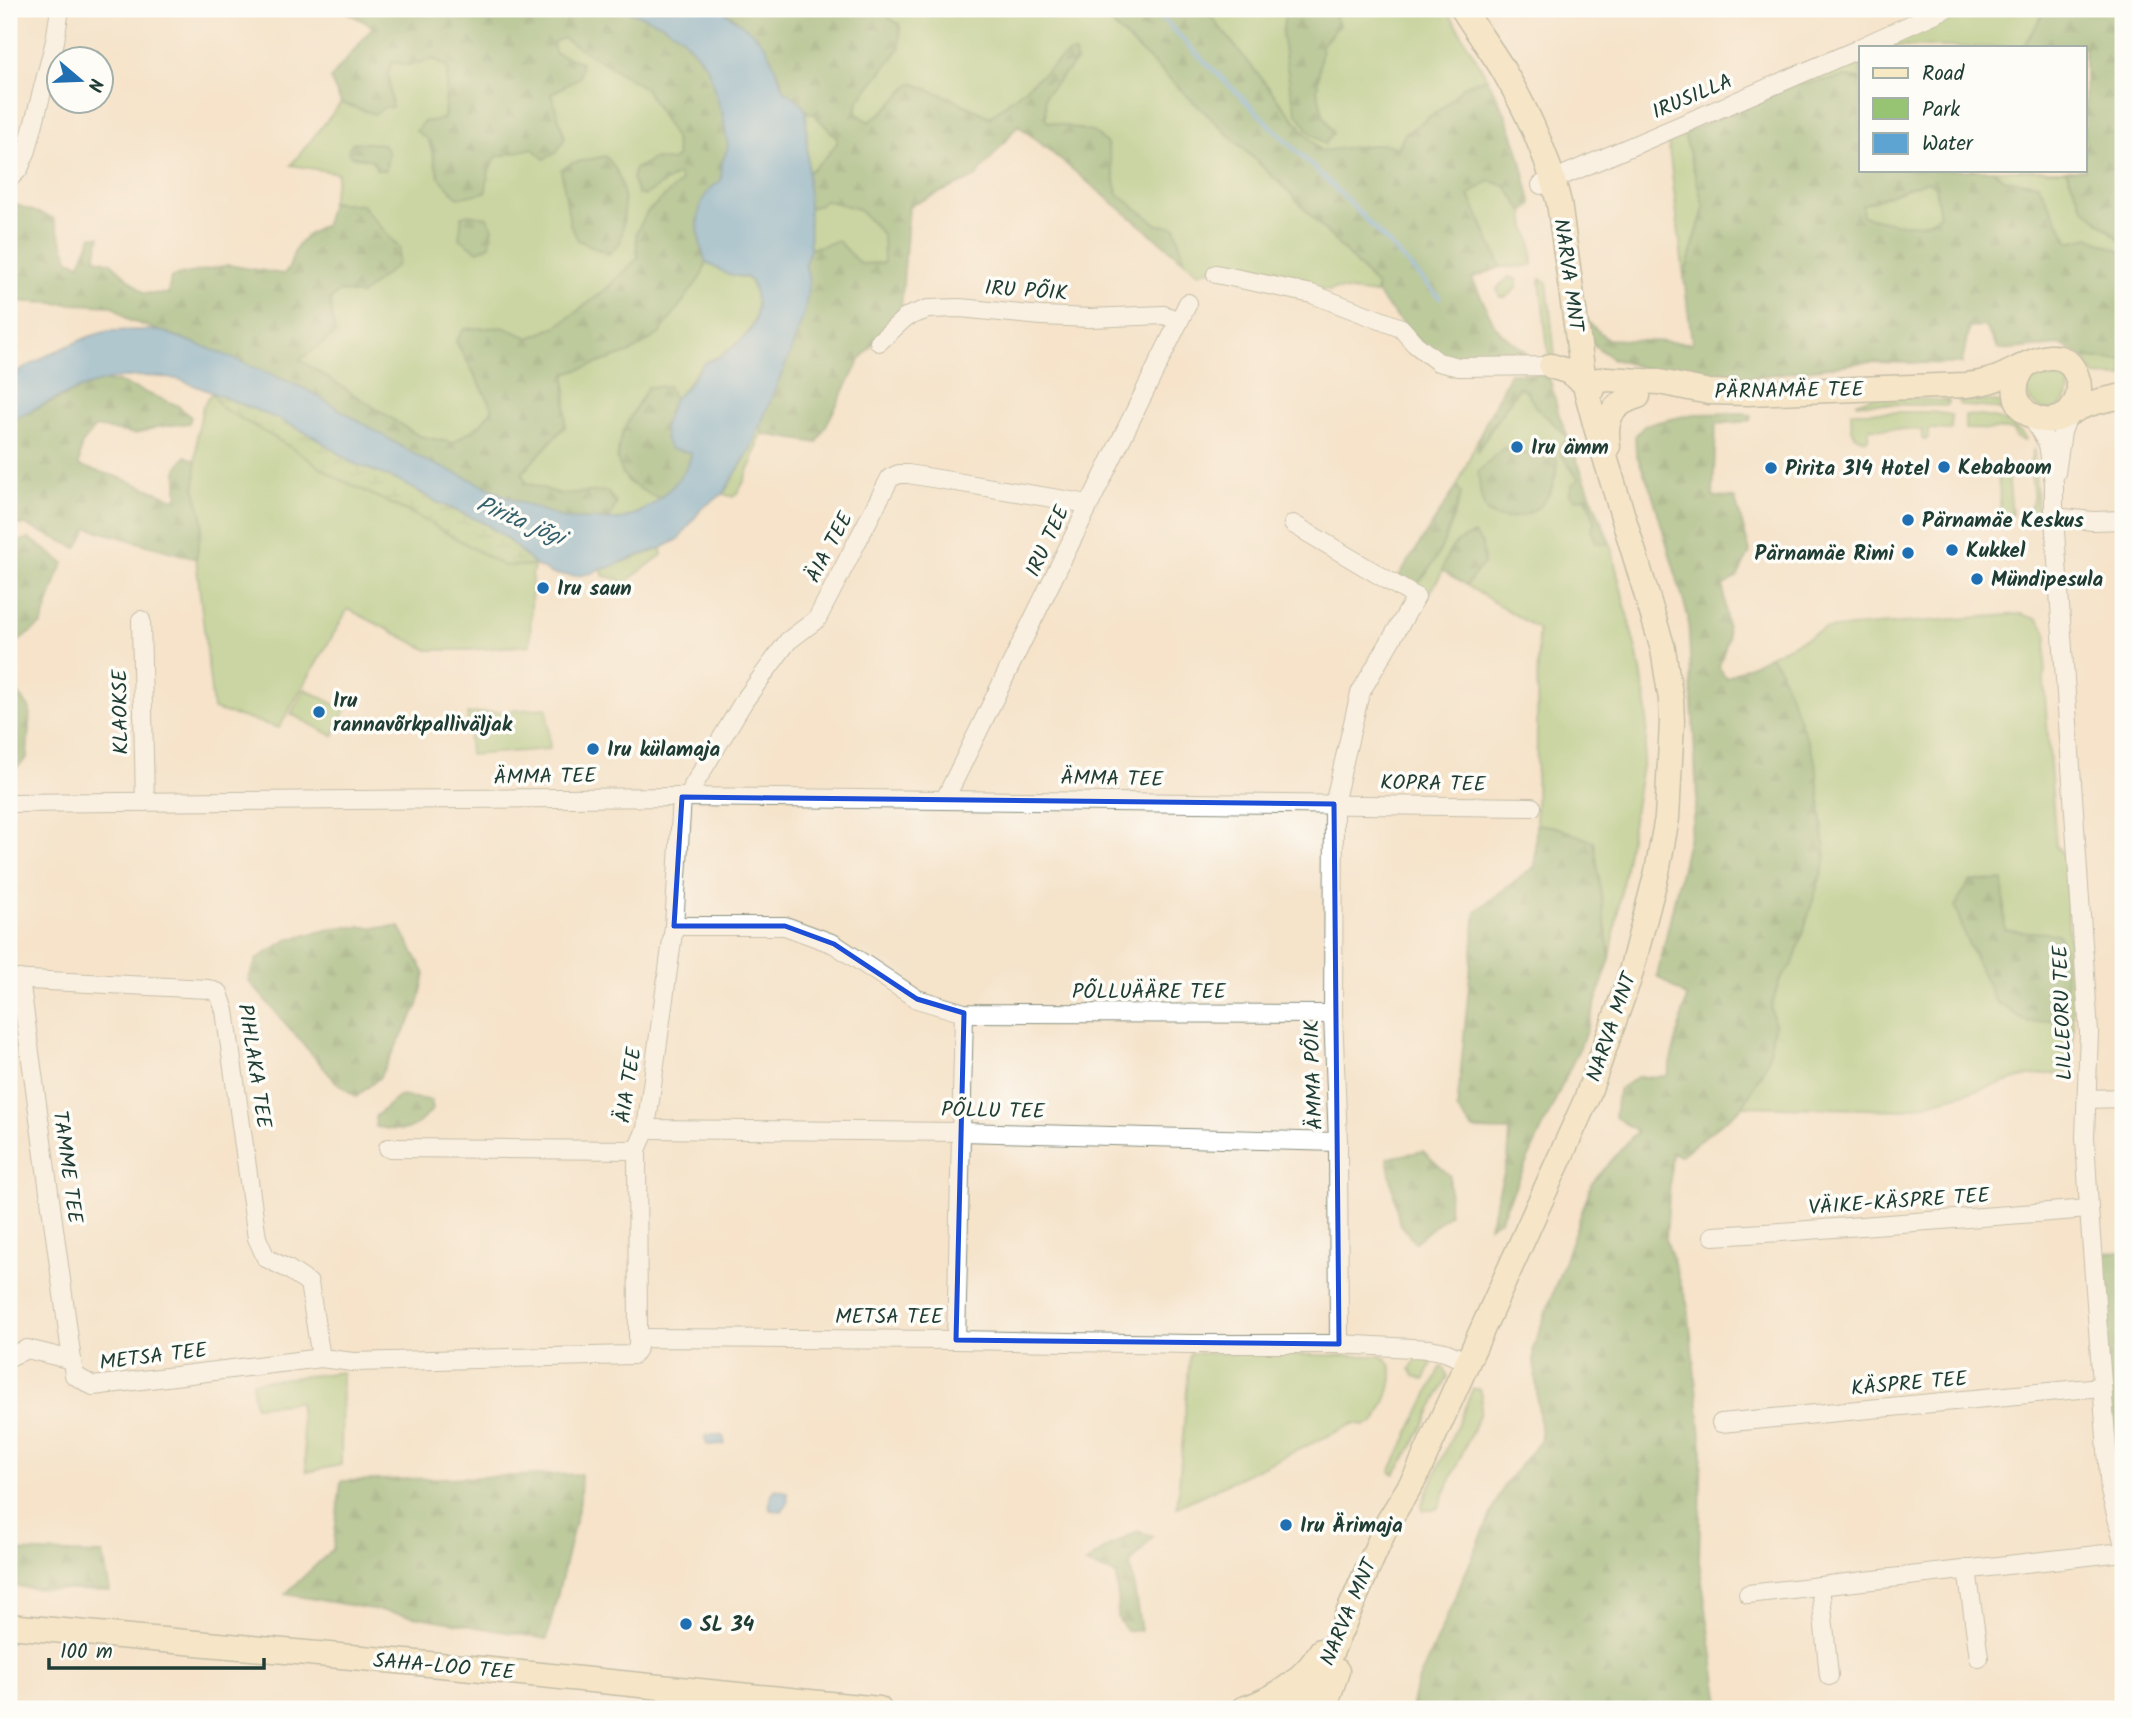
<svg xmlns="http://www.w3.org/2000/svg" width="2132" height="1718" viewBox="0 0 2132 1718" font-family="Kalam,sans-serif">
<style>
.green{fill:#96c473;stroke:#5a8054;stroke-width:2;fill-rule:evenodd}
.forest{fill:url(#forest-firs);stroke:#4c744c;stroke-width:2;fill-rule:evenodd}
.wetland{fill:url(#wetland-marsh);stroke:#5a8054;stroke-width:2}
.water{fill:#5da4d3;stroke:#3e7084;stroke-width:2}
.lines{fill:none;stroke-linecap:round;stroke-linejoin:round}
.stream{stroke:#5da4d3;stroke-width:4.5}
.minor-casing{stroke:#8a907f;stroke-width:20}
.secondary-casing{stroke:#8a907f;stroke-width:27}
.minor{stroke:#fff;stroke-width:18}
.secondary{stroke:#f6e9c3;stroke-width:24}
.marked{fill:none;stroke:#1d4ed8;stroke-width:5;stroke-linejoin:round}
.poi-dot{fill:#1f6fb2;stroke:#fdfcf7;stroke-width:2.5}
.labels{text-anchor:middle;stroke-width:7;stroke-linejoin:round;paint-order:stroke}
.street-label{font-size:21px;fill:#1f3d34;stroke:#fdfcf7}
.poi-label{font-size:21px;font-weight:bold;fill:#1f3d34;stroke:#fdfcf7;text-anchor:start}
.water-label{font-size:23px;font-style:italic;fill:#35616c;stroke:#fdfcf7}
</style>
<defs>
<pattern id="forest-firs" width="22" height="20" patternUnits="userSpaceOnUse" patternTransform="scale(1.75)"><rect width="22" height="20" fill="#78aa65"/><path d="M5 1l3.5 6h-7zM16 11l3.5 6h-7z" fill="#628c54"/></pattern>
<pattern id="wetland-marsh" width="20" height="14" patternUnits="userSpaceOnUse" patternTransform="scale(1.75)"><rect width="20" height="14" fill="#96c473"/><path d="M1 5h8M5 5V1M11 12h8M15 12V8" fill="none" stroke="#7aa05f"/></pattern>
</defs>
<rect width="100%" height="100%" fill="#fdfcf7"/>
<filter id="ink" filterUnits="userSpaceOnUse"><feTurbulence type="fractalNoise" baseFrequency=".0143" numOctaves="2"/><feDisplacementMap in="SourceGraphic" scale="14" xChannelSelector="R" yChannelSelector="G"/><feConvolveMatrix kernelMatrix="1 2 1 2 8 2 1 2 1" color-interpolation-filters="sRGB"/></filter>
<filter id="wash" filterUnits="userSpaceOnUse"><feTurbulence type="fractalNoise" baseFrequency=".00686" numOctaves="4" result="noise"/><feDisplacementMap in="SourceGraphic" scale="28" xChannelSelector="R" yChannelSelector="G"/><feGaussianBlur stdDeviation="1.57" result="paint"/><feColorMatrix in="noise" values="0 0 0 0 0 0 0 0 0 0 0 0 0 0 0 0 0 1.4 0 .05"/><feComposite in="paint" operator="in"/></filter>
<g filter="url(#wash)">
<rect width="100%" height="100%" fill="#f5e3ca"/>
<g class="green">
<path d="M876 9H1096L1291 194 1376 285V294L1335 289 1330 291 1223 268 1210 269 1199 273 1185 262 1175 227 1158 225 1118 194 1107 144 1095 133 1046 121 1045 95 1076 61 1013 98 990 117 948 97 912 84 885 110 869 122 856 113 858 101 900 48V25Z"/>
<path d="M1205 9H1286L1282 34 1290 87 1333 133 1323 114 1317 90 1322 45 1339 25 1332 9H1447L1487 78 1463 87 1446 105 1405 134 1398 148 1385 144 1320 151Z"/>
<path d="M1966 9H2046L2023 47H1879Z"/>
<path d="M563 37 645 88 675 138 677 157 672 161 653 159 645 195 678 174 681 182 647 212 636 234 638 258 603 292 556 327 529 338 503 327 456 341 494 408 480 425 453 443 419 436 299 360 330 300 340 291 363 205 331 202 338 173 291 165 341 103 375 114 391 62 409 65 434 59 448 68 444 119 423 122 439 177 488 173 496 157 532 148 551 94 580 77 554 53 553 42Z"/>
<path d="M1861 55V79L1846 77 1791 86Z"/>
<path d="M806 111 814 114 837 138V143L827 156 807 174Z"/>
<path d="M1684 133 1704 208 1684 277 1668 140Z"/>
<path d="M1993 170H2066L2082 206 2123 243V257L2120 251 2069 242 2038 184 2003 179Z"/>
<path d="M1489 181 1505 185 1524 212 1526 228 1531 242 1533 264 1530 266 1501 267 1469 195Z"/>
<path d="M1927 181 1935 186 1940 215C1919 232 1887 222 1863 216L1861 205Z"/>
<path d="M825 200 858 209 877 228 883 236 885 263 860 264 819 246 810 249 809 208 819 205Z"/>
<path d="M706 262 727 274 748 278C753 285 754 290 756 298 760 325 743 342 722 355 716 359 707 360 702 365 692 376 686 389 674 399L668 386 623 430 617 459 628 482 654 497H662C647 511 627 520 608 521L616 504 607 491 560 494 526 483 522 473 565 426 566 374 631 352 658 334 702 275Z"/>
<path d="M1509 277 1517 280V287L1506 297H1500L1497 289Z"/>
<path d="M1540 279 1547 282 1555 356 1549 357 1548 351Z"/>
<path d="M2084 358 2123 360V377L2095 376Z"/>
<circle cx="2048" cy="389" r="21"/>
<path d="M1519 387 1526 390 1535 406 1565 434 1567 440 1561 454 1579 480 1604 544 1610 543 1641 671 1647 707 1646 742 1610 959 1594 842 1556 827 1536 824 1538 629 1466 585 1484 563 1474 535C1450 542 1451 551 1442 572 1438 581 1432 589 1427 597L1412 588C1439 566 1450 527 1461 494L1457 486 1481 432 1478 450ZM1503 448 1527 454 1547 450 1557 462 1556 476 1479 472Z"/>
<path d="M212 393 221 407 292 448 337 478 417 516 504 566 535 565 532 574 530 645 470 650H428L348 609 279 728 213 709 196 559 203 520 195 490 197 435 203 406Z"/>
<path d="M1874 396 1949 401 1948 405 1944 406 1856 403Z"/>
<path d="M1959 401H1992L2012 407 2013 414 1992 408 1964 406 1960 405Z"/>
<path d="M1851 412H1932L1952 415 1951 430 1928 429V438L1925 440 1922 438V430L1869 428 1868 439C1851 441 1851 426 1851 412Z"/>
<path d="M1965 415C1990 416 2011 418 2026 439L2025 441 2016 438 2013 430 1965 429Z"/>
<path d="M761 425 763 431 757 443 758 446 753 458V462C745 475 745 486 733 497L723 494 750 450 756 432Z"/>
<path d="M2034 449 2038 519 2029 521C2026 511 2032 508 2033 499 2034 482 2026 465 2034 449Z"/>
<path d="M2008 472 2012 515 2001 516 1998 473Z"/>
<path d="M662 548V555L624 583 619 579 603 576 602 569Z"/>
<path d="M2021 614 2037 619 2047 632 2044 682 2056 846 2065 856 2073 1027 2072 1072 2028 1076 1903 1110 1743 1106 1767 1062 1774 1026 1771 1008 1779 982 1793 963 1826 859 1778 666 1769 656 1824 629Z"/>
<path d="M305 689 346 710 333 736 291 714Z"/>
<path d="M547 708 550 749 470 755 467 714Z"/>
<path d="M1190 1353 1381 1356C1405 1367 1384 1407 1374 1423L1364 1426 1355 1423 1177 1507Z"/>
<path d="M1422 1357 1432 1363 1425 1380 1415 1376 1410 1369 1417 1359Z"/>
<path d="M1441 1367 1445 1369 1448 1377 1415 1442 1395 1474 1390 1472Z"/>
<path d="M342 1372 341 1465 307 1472 299 1402 255 1406 252 1382Z"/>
<path d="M1473 1389H1479L1482 1395 1480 1413 1438 1508 1433 1510H1423L1422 1504Z"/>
</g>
<g class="forest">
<path d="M342 9H623L660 23 681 36 707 66 723 116 728 147 722 163 721 181 697 220 698 234 706 262 702 275 659 334 631 352 566 374 565 426 522 473 526 483 560 494 607 491 616 504 608 521 565 519 516 501 470 479 424 460 305 389 185 339 128 320 113 306 9 301V205L14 204 53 218 69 260 80 264 92 236H100L95 258 111 263 144 293 168 294 171 277 228 265 283 274C291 268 290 264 293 255 299 239 311 232 325 225L331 202 362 205 400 249 397 265 361 295 340 291 330 300 335 334 300 360 419 436 453 443 480 425 493 408 456 341 464 329 503 327 529 338 556 327 603 292 638 258 636 234 647 212 681 182 678 174 645 195 638 194 632 178 635 169 653 159 672 161 677 157 675 138 645 88 563 38 553 42 555 53 581 62 580 77 551 94 565 138 556 153 544 159 532 148 496 157 488 173 486 192 458 198 439 177 430 141 416 131 423 122 444 119 448 68 434 59 409 65 392 62 388 72 392 107H385L375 114 341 103 330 79 373 27Z"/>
<path d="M720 9H805L811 13 821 9H876L900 25V48L858 101 856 113 869 122 885 110 912 83 948 97 990 117 1067 54 1075 53 1076 61 1045 95 1046 121 1095 133 1107 144 1118 194 1158 225 1175 227 1185 262 1018 125 976 177 909 206 901 309 860 360 817 443 762 434 761 425 767 406 789 356 809 281 805 263 810 249 838 241 860 264 884 263 883 236 877 228 858 209 825 200 819 205 809 208 807 174 827 156 837 143V138L814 114 806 111 799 101 785 91 776 74 733 16Z"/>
<path d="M1096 9H1205L1320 151 1385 144 1398 148 1405 134 1446 105 1463 87 1487 78 1506 115 1518 149 1532 205 1524 212 1505 185 1489 181 1469 195 1501 267 1472 278 1495 326 1501 333 1525 351 1526 357C1506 364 1459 367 1439 358 1428 353 1405 326 1396 316 1387 306 1377 298 1376 285L1291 194Z"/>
<path d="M1286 9H1332L1339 25 1322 45 1317 90 1323 114 1333 133 1325 144 1310 132 1296 112 1290 87 1282 34Z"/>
<path d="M2046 9H2123V243L2082 206 2066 170H2085V47H2023Z"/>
<path d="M1846 77 1861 79V170H1993L2003 179 2038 184 2069 242 2089 237 2120 251 2123 257V360L2084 358 2062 345 1999 350 1984 326 1969 327 1962 364 1865 362 1746 378 1646 369 1613 359 1594 345 1584 318 1607 339 1692 343 1684 277 1704 208 1684 133 1791 86ZM1927 181 1935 186 1940 215C1919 232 1887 222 1863 216L1862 205Z"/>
<path d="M353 142 383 144 388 151 386 170H377L372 160 350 156 348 149Z"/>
<path d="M605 156C628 176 626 215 620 243L608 254 578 240 570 224 561 170 572 163Z"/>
<path d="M468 214 487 217 493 228 490 245 478 251 459 238 462 216Z"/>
<path d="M1510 373 1540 374 1550 380 1559 415 1610 543 1604 544 1596 542 1591 529 1595 521 1587 497 1575 499 1569 494 1572 485 1579 479 1561 454 1560 446 1567 440 1565 434 1535 406 1526 390 1519 387 1490 429 1477 453 1481 432Z"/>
<path d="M96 382H119L177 405 191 417 189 423 157 427 135 434 95 427 81 446 79 466 118 477 177 500V468L186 456 196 461 195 490 203 520 196 559 88 528 77 548 26 525H9V421Z"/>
<path d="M668 386 674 399 667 413 680 451 691 452C690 470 674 485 662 497 652 497 645 492 637 487 596 463 631 416 648 387Z"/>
<path d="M1744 413 1751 416 1750 421 1716 424 1713 497 1735 498 1750 552 1738 576 1723 586 1728 638 1719 667 1726 678 1769 656 1778 665 1816 762 1826 859 1793 964 1779 982 1771 1008 1774 1026 1767 1063 1743 1106 1680 1156 1672 1152 1666 1239 1688 1305 1702 1446 1699 1561 1721 1709H1411L1415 1689 1503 1487 1541 1439 1533 1349 1592 1183 1637 1131 1615 1117 1618 1090 1637 1077 1667 1076 1687 997 1657 976 1697 800 1688 617 1653 496 1636 453 1635 436 1645 425 1693 414Z"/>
<path d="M1503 448 1527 454 1547 450 1557 461C1555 493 1543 514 1510 518 1503 518 1495 519 1489 514 1479 503 1480 485 1478 472Z"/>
<path d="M1457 486 1461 494C1450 526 1439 566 1412 588L1397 579Z"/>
<path d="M1474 534 1482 544 1484 563 1466 585 1442 570C1448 550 1454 540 1474 534Z"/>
<path d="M29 538 64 563 58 575 42 624 9 648V545Z"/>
<path d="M9 680 30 709 27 758 15 769 9 768Z"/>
<path d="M1536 824 1556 827 1594 842 1610 959 1585 1036 1500 1220 1489 1226 1508 1159 1510 1131 1473 1130 1457 1109 1476 911 1535 866Z"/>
<path d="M2003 880 2005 930 2058 934 2064 948 2067 1018 2029 1023 1995 1001 1966 939 1955 906 1970 881Z"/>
<path d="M339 927H400L425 974 418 1006 379 1078 356 1097 335 1081 248 980 257 959 289 939Z"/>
<path d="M399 1096 431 1100 433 1109C410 1133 408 1132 376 1127L375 1117Z"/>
<path d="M1423 1151 1450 1176 1449 1214 1415 1242 1399 1222 1387 1158Z"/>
<path d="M2123 1252V1483L2122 1484 2105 1383 2100 1253Z"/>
<path d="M581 1474 580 1501 547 1639 285 1594 333 1549 341 1481Z"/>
<path d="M1138 1531 1153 1536 1130 1564 1141 1631 1126 1630 1118 1618 1117 1575 1085 1564 1106 1548Z"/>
<path d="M9 1551 103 1554 110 1591 43 1589 9 1586Z"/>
</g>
<path class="wetland" d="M212 393 281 420 315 437 351 462 402 482 437 502 484 523 506 538 535 565 504 566 417 516 337 478 292 448 221 407Z"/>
<g class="water">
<path d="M624 9H720L751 31 766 46 785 91 799 101 806 111 810 249 805 263 809 281 805 311 789 356 750 450 723 494 702 508 679 539 662 548 635 557 608 568 599 569 593 573 576 576 552 574 535 565 506 538 484 523 437 502 402 482 351 462 315 437 281 420 181 380C112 366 69 392 9 421V377L50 354 88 337 108 331 147 330 164 332 213 350 305 389 424 460 470 479 516 501 565 519 620 520 638 513 656 502 674 485 686 469 691 457V452L670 449 665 438 664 425 674 399 684 390 704 363 721 356 739 342 750 332 755 321 757 305 753 285 748 278 727 274 706 262C696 235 691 198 721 181L722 163 728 147 723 116 707 66 681 36 660 23Z"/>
<path d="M707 1435H718L723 1436 725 1444 707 1445 705 1438Z"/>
<path d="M776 1489 787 1492 788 1501 782 1511 770 1510C769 1500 769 1495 776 1489Z"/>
</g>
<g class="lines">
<path class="stream" d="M1154 9 1189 46 1353 206 1439 297"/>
</g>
</g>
<g filter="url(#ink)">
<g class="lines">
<g class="minor-casing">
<g id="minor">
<path d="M1861 47 1945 9"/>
<path d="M9 179 19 169 27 150 55 41 60 9"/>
<path d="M1541 185 1861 48"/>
<path d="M1216 274 1312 294 1401 328 1415 344 1438 362 1459 367 1551 366"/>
<path d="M879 342 906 317 928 309 960 308 1042 316 1090 318 1164 315 1179 321"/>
<path d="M2031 416 2048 444 2054 483V517L2089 1033 2085 1137 2089 1209 2110 1491 2123 1541"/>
<path d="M2056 473 2062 432 2069 413"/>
<path d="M2054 517 2093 521 2123 520"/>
<path d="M1293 524 1416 597 1360 693 1334 804 1333 1014 1338 1142 1339 1344"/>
<path d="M141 620 145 802"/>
<path d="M690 797 693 786 744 701 788 641 817 619 890 478 899 474H908L1089 504"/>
<path d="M945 799 1188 303"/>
<path d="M9 803 682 797 1532 807"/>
<path d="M674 926H785L834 944 917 999 964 1013 1333 1014"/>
<path d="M9 979 208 989 219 993 225 1011 257 1238 266 1258 288 1269 309 1283 321 1358 353 1362 633 1355 638 1347V1338L956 1340 1191 1344H1339L1430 1349 1445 1352 1468 1362"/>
<path d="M20 979 74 1375 93 1386 321 1358"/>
<path d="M2087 1099 2123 1098"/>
<path d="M646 1129 962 1132 1338 1142"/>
<path d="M388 1148 637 1150"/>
<path d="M1713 1236 1781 1232 2089 1209"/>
<path d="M638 1338 637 1150 646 1129 674 926 682 797"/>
<path d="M956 1340 964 1013"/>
<path d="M9 1357 27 1349 72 1360"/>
<path d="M1721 1423 2101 1387"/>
<path d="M1967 1569 1979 1658"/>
<path d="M1820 1586 1829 1676"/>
<path d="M1748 1594 2123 1552"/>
</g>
</g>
<g class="secondary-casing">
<g id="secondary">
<path d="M2027 364C2018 374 2013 386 2017 399 2023 415 2041 424 2057 419 2065 417 2073 410 2081 407 2095 401 2109 399 2123 396"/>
<path d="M1551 366 1567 371 1593 389"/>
<path d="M1584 382 1608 379 1659 382 1709 392 1748 393 1966 385C1977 384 1987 382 1998 378 2022 369 2062 336 2077 377 2082 391 2077 402 2069 413"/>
<path d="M1608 446C1604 419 1611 404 1638 396"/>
<path d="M9 1626 462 1667 879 1709"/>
<path d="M1243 1709C1275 1699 1303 1680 1321 1651"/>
<path d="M1298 1709 1316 1687 1388 1522 1416 1476 1586 1100 1629 979 1657 872 1667 818 1672 722 1671 700 1663 649 1596 427 1584 382 1559 203C1548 155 1528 112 1502 68 1490 48 1475 29 1463 9"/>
<path d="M1324 1709 1337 1671"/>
</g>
</g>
<use href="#minor" class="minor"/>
<use href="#secondary" class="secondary"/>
</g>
</g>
<path d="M0 0H2132V1718H0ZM682 797 1334 804 1339 1344 956 1340 964 1013 917 999 834 944 785 926H674Z" fill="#f5e3ca" fill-opacity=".55" fill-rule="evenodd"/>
<path class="marked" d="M682 797 1334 804 1339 1344 956 1340 964 1013 917 999 834 944 785 926H674Z"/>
<g class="poi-dot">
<circle cx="1517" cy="447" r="7"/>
<circle cx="1944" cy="467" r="7"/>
<circle cx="1771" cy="468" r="7"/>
<circle cx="1908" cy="520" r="7"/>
<circle cx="1952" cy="550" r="7"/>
<circle cx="1908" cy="553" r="7"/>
<circle cx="1977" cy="579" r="7"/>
<circle cx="543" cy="588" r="7"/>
<circle cx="319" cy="712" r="7"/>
<circle cx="593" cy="749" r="7"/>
<circle cx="1286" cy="1525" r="7"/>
<circle cx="686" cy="1624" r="7"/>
</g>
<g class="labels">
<g class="street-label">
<text transform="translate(1692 96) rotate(-23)" y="7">IRUSILLA</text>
<text transform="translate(1569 275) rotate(82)" y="7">NARVA MNT</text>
<text transform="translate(1026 290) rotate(4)" y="7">IRU PÕIK</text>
<text transform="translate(1789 390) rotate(-1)" y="7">PÄRNAMÄE TEE</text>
<text transform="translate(1047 541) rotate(-65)" y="7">IRU TEE</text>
<text transform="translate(829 547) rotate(-62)" y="7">ÄIA TEE</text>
<text transform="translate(120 712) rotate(-91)" y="7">KLAOKSE</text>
<text transform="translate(545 776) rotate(-1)" y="7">ÄMMA TEE</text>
<text transform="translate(1112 778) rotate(1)" y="7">ÄMMA TEE</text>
<text transform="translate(1433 783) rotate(1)" y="7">KOPRA TEE</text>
<text x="1149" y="998">PÕLLUÄÄRE TEE</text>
<text transform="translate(2062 1013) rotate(-92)" y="7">LILLEORU TEE</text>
<text transform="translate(1611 1027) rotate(-71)" y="7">NARVA MNT</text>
<text transform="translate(255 1066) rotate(81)" y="7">PIHLAKA TEE</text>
<text transform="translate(1313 1075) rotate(-92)" y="7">ÄMMA PÕIK</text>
<text transform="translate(628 1085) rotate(-81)" y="7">ÄIA TEE</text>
<text transform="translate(993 1110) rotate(1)" y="7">PÕLLU TEE</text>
<text transform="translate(68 1167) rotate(82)" y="7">TAMME TEE</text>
<text transform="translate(1899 1201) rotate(-4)" y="7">VÄIKE-KÄSPRE TEE</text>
<text x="889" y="1323">METSA TEE</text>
<text transform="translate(153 1356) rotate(-7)" y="7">METSA TEE</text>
<text transform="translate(1909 1383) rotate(-5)" y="7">KÄSPRE TEE</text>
<text transform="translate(1348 1612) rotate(-67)" y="7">NARVA MNT</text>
<text transform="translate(444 1666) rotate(5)" y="7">SAHA-LOO TEE</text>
</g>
<g class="poi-label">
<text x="1531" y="454">Iru ämm</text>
<text x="1958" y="474">Kebaboom</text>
<text x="1785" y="475">Pirita 314 Hotel</text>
<text x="1922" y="527">Pärnamäe Keskus</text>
<text x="1966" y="557">Kukkel</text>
<text x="1894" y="560" text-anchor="end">Pärnamäe Rimi</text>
<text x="1991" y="586">Mündipesula</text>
<text x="557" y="595">Iru saun</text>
<text x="333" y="707">Iru<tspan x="333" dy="24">rannavõrkpalliväljak</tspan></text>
<text x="607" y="756">Iru külamaja</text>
<text x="1300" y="1532">Iru Ärimaja</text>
<text x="700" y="1631">SL 34</text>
</g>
<g class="water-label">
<text transform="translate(521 520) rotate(23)" y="8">Pirita jõgi</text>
</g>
</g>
<rect width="2132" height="1718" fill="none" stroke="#fdfcf7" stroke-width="35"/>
<rect x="1859" y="46" width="228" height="126" fill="#fdfcf7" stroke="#a4b0a9" stroke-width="2"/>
<rect x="1873" y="68" width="35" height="10" fill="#f6e9c3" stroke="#a4b0a9" stroke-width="2"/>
<text x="1922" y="80" font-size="21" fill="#1f3d34">Road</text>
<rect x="1873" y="98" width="35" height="21" fill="#96c473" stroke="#a4b0a9" stroke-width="2"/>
<text x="1922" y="116" font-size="21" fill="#1f3d34">Park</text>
<rect x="1873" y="133" width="35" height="21" fill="#5da4d3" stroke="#a4b0a9" stroke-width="2"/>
<text x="1922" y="150" font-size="21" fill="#1f3d34">Water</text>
<g transform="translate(80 80) rotate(109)"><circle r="33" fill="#fdfcf7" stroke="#a4b0a9" stroke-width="2"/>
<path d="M0-5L12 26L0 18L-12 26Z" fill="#1f6fb2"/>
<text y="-10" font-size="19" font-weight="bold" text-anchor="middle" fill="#1f3d34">N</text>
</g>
<path d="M49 1658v10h215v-10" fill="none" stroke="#1f3d34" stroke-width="3.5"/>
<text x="60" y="1658" font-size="21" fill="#1f3d34" stroke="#fdfcf7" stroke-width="5" paint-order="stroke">100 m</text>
</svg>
